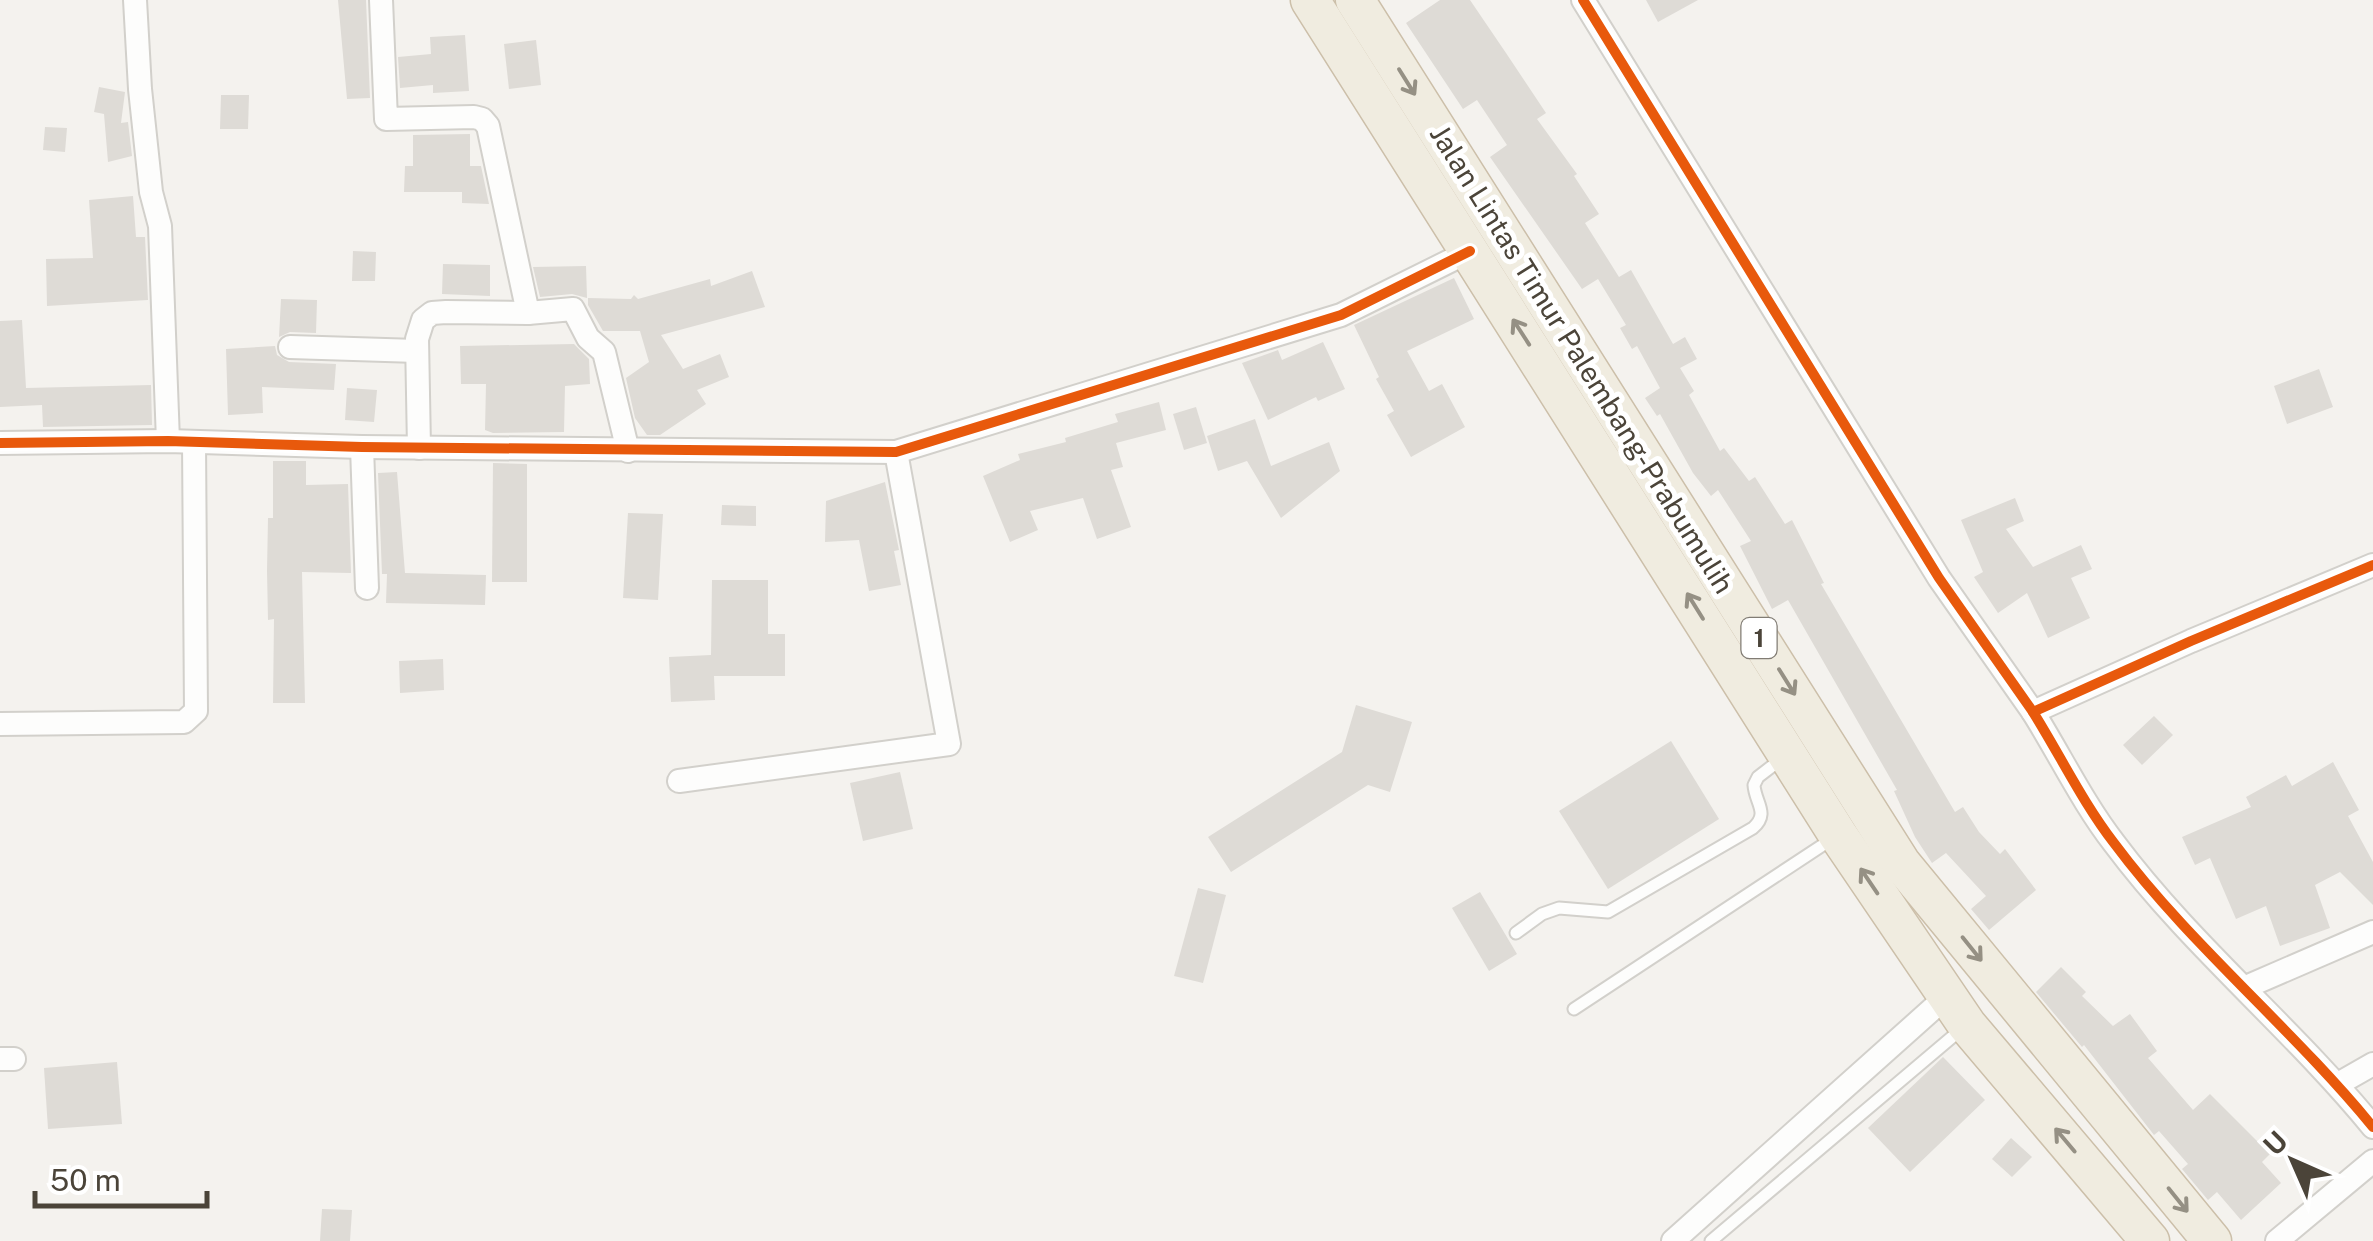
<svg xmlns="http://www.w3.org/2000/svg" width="2373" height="1241" viewBox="0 0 2373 1241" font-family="'Public Sans',sans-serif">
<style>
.building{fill:#dedbd6}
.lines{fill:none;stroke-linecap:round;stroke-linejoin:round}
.service-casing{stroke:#d2d0cb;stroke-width:15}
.minor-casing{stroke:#d2d0cb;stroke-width:26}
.trunk-casing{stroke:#ccbfa9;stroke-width:41}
.service{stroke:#fdfdfc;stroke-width:11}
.minor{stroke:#fdfdfc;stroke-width:22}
.trunk{stroke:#f0ece0;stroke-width:38}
.cycleway-casing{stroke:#fff;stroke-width:16}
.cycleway{stroke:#e8590c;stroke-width:10}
.oneway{stroke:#959084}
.labels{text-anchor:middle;stroke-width:10;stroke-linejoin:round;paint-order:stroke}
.shield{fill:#fff;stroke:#817c74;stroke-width:2.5}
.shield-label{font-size:25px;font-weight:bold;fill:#4b4439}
.street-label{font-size:28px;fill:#4b4439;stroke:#fff}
</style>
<rect width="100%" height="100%" fill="#f4f2ee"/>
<g class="building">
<path d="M338 0H366L370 98 347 99Z"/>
<path d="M1440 0H1470L1506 53 1546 113 1537 119 1577 174 1574 176 1599 214 1585 223 1619 277 1631 270 1673 344 1685 337 1697 359 1680 368 1694 391 1689 395 1720 451 1724 448 1749 481 1755 477 1785 524 1792 520 1824 583 1821 584 1955 812 1963 807 1979 832 2000 854 2005 849 2036 890 1989 930 1971 909 1986 896 1946 853 1932 863 1915 837 1894 791 1897 790 1788 600 1772 609 1740 546 1751 541 1718 490 1711 496 1693 473 1660 414 1657 416 1645 398 1660 388 1637 346 1632 349 1620 328 1626 325 1598 279 1582 289 1490 157 1507 145 1477 100 1463 109 1406 23Z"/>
<path d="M1646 0H1698L1658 22Z"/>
<path d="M465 35 469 91 433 93V85L400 88 398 57 431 54 430 37Z"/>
<path d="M536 40 541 85 509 89 504 44Z"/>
<path d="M99 87 125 92 121 123 128 122 132 156 108 162 104 114 94 112Z"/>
<path d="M221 95H249L248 129H220Z"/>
<path d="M45 127 67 128 65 152 43 150Z"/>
<path d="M470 134V166H481L489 204 462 203V192H404L405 166H413V135Z"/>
<path d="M133 196 136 237H145L148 300 47 306 46 259 93 258 89 200Z"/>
<path d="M353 251 376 252 375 281H352Z"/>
<path d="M443 264 490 265V296L442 294Z"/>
<path d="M586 266 587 298 572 294 540 297 533 267Z"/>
<path d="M752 271 765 307 661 335 683 369 720 354 729 377 697 390 706 404 660 435H647L635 418 626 378 649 362 640 331H603L588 305V298L631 299 634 295 638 299 710 279 711 286Z"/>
<path d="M1454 278 1474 319 1407 351 1429 391 1442 384 1465 427 1411 457 1387 415 1394 411 1376 379 1379 377 1354 325Z"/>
<path d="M281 299 317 300 316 333 290 332 279 337Z"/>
<path d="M22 320 26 388 151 385 152 425 43 427 42 405 0 407V321Z"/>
<path d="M1323 342 1345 389 1318 401 1316 397 1268 420 1242 363 1278 350 1282 360Z"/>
<path d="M574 344 589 359 590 384 565 386 564 432 493 433 485 430 486 384H461L460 346Z"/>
<path d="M275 346 277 355 289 362 336 364 334 390 262 387 263 413 228 415 226 349Z"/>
<path d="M2319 369 2333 407 2287 424 2274 386Z"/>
<path d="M347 388 377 390 374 422 345 420Z"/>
<path d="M1159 402 1166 430 1116 443 1123 467 1111 470 1131 527 1097 539 1083 498 1030 511 1038 530 1010 542 983 476 1020 460 1018 454 1066 442 1065 438 1118 422 1115 414Z"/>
<path d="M1196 407 1207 443 1184 450 1173 414Z"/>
<path d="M1255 419 1271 466 1329 442 1340 471 1281 518 1247 461 1218 471 1207 436Z"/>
<path d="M273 461H306V485L348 484 351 573 302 572 305 703H273L274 619 268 620 267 571 268 518H273Z"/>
<path d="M493 463 527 464V582H492Z"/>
<path d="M397 472 405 573 486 575 485 605 386 603 387 574H382L378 473Z"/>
<path d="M885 482 899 550 894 551 901 585 869 591 859 540 825 542 826 501Z"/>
<path d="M2015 498 2024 521 2006 529 2033 567 2081 545 2092 569 2071 578 2090 618 2048 638 2027 593 1998 613 1974 577 1983 572 1961 520Z"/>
<path d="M722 505 756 506V526L721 525Z"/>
<path d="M628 513 663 514 658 600 623 598Z"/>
<path d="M712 580H768V634H785V676H714L715 700 671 702 669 657 711 655Z"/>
<path d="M443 659 444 690 400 693 399 661Z"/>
<path d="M1356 705 1412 722 1390 792 1368 785 1231 872 1208 837 1342 752Z"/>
<path d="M2154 716 2173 735 2142 765 2123 745Z"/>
<path d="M1671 741 1719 819 1608 889 1559 811Z"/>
<path d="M2333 762 2359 810 2348 816 2373 862V905L2340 872 2315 885 2330 928 2280 946 2266 906 2236 919 2210 858 2195 865 2182 837 2251 807 2246 797 2286 775 2292 786Z"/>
<path d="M900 772 913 829 863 841 850 783Z"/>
<path d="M1198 888 1226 895 1203 983 1174 976Z"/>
<path d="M1480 892 1517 954 1489 971 1452 908Z"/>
<path d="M2061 967 2086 992 2082 996 2113 1026 2130 1014 2157 1051 2148 1058 2193 1110 2210 1094 2270 1154 2262 1162 2281 1183 2241 1220 2217 1192 2208 1200 2182 1169 2188 1164 2159 1131 2154 1135 2084 1045 2082 1047 2036 992Z"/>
<path d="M1943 1057 1985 1100 1910 1172 1868 1128Z"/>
<path d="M117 1062 122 1124 48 1129 44 1068Z"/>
<path d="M2011 1138 2032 1157 2012 1177 1992 1159Z"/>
<path d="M322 1209 352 1210 350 1241H320Z"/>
</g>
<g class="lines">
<g class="service-casing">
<g id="service">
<path d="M1516 933 1542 914 1559 908 1608 912 1753 828C1770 813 1755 803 1754 785L1758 777 1784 757"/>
<path d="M1574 1009 1835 837"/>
<path d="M1711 1241 1964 1027"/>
</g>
</g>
<g class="minor-casing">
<g id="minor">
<path d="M135 0 140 89 151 192 160 226 168 441"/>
<path d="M381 0 386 119 474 117 482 119 488 126 528 313 573 309 588 338 604 352 628 451"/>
<path d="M1583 0 1939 578 2033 712"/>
<path d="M290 347 417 351"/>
<path d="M0 443 168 441 362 447 896 452 1341 315 1470 251"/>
<path d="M362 447 367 588"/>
<path d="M419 448 417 339 423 320 432 313 446 312 528 313"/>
<path d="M2373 565 2191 641 2033 712C2060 755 2083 803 2114 843 2190 945 2292 1028 2373 1127"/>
<path d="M0 724 184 722 196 711 194 442"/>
<path d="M679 781 949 744 896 452"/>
<path d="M2246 987 2373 932"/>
<path d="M0 1059H14"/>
<path d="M2338 1084 2373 1064"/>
<path d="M1673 1241 1947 996"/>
<path d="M2277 1241 2373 1161"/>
</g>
</g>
<g class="trunk-casing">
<g id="trunk">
<path d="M1310 0 1838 835 1967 1025 2150 1241"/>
<path d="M1355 0 1901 863 2212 1241"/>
</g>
</g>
<use href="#service" class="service"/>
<use href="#minor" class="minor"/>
<use href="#trunk" class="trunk"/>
<g class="cycleway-casing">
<g id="cycleway">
<path d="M1583 0 1939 578 2033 712"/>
<path d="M0 443 168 441 362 447 896 452 1341 315 1470 251"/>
<path d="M2373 565 2191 641 2033 712C2060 755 2083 803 2114 843 2190 945 2292 1028 2373 1127"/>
</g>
</g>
<use href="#cycleway" class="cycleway"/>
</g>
<defs><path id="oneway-shaft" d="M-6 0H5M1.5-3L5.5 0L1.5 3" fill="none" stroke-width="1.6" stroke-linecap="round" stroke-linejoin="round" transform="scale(2.5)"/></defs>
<g class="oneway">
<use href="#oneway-shaft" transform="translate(1407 82) rotate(58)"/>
<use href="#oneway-shaft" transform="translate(1521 332) rotate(-123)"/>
<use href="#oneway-shaft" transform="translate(1695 606) rotate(-122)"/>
<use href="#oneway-shaft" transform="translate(1787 682) rotate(58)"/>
<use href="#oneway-shaft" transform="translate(1869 881) rotate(-124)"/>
<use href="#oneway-shaft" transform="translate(1972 949) rotate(51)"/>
<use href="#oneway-shaft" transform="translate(2065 1140) rotate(-130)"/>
<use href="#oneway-shaft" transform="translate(2178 1200) rotate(51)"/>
</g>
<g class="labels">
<rect class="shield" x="1741.5" y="618" width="35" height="40" rx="8"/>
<g class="shield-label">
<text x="1759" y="647">1</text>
</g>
<g class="street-label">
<text transform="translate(1582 359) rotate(58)" y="10">Jalan Lintas Timur Palembang-Prabumulih</text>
</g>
</g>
<g transform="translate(2293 1161) rotate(315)" stroke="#ffffff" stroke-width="8" paint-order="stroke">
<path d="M0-8L18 38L0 25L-18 38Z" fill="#4b4439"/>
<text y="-15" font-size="28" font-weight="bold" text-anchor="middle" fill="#4b4439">U</text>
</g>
<path d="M35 1191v15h172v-15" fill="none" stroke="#4b4439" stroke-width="5"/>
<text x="50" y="1191" font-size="30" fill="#4b4439" stroke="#ffffff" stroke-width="8" paint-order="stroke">50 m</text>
</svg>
